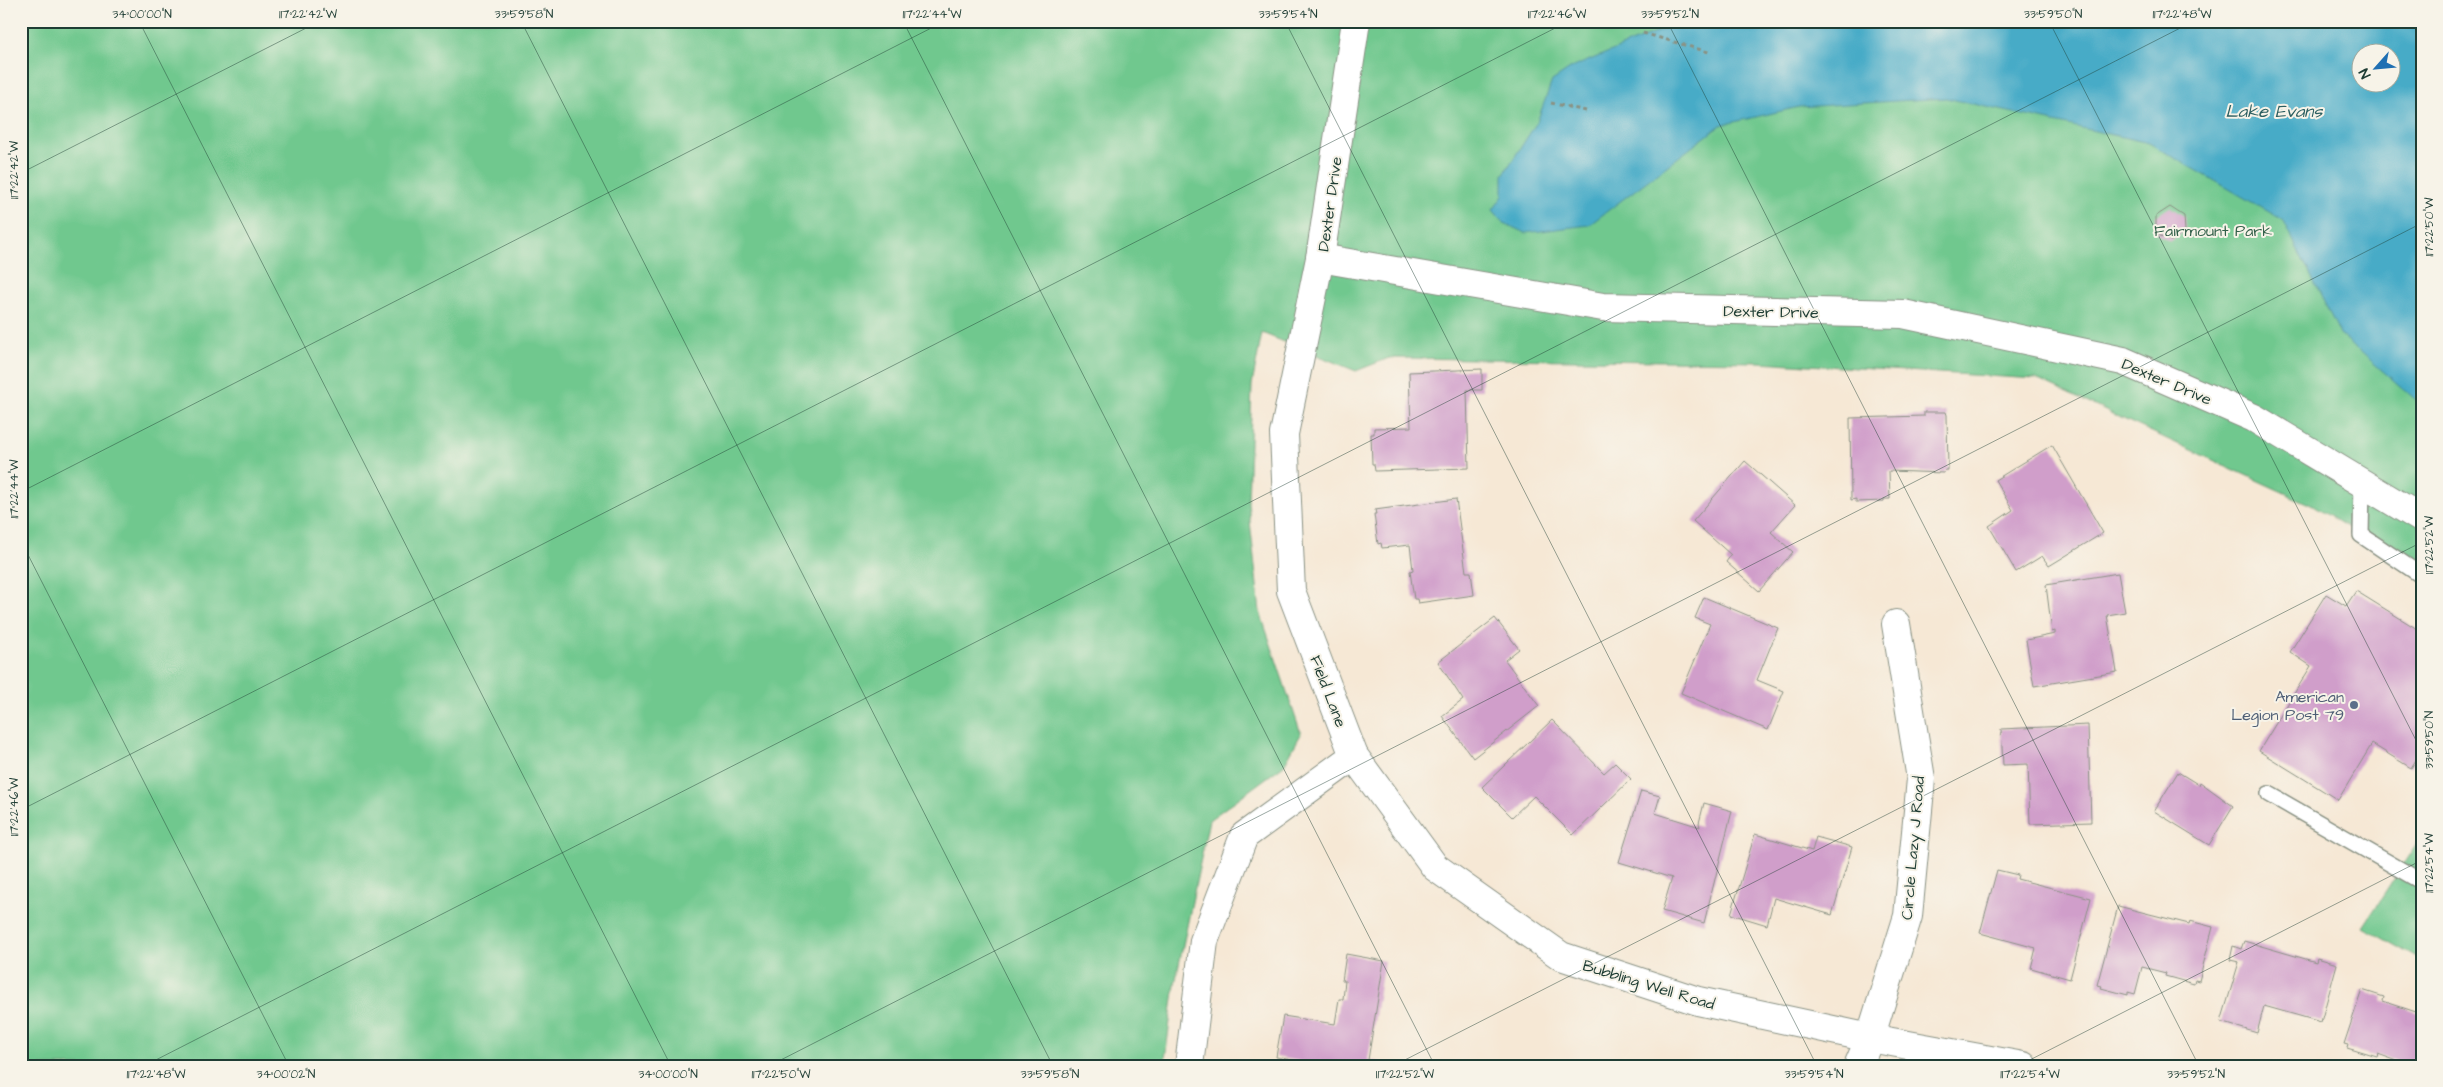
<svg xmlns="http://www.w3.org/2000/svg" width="2443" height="1087" viewBox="0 0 2443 1087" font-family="'Architects Daughter',sans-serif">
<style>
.green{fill:#6fc88e;stroke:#478261;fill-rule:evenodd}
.water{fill:#47abc7;stroke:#33747e;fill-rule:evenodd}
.building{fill:#d09eca}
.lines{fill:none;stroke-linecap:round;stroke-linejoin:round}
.lane-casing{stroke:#8a9284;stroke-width:18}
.street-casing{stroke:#8a9284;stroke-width:30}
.path{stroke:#8a9284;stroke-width:3;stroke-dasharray:4 4;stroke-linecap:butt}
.lane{stroke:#fff;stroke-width:15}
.street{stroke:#fff;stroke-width:28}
.ticks{fill:none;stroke:#1f3d34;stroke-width:1;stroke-opacity:0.45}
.service-dot{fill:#5c6f8a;stroke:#f7f3e8;stroke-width:2}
.labels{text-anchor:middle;stroke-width:4;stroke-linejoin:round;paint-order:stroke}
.street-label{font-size:16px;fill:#1f3d34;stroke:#f7f3e8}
.park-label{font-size:16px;fill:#33604a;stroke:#f7f3e8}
.service-label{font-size:16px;fill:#4e5e75;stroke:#f7f3e8;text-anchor:end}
.water-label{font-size:18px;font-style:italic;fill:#2b5e60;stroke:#f7f3e8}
.neatline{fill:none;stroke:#1f3d34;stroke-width:2}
.ticks-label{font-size:12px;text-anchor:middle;fill:#1f3d34}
</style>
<rect width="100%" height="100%" fill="#f7f3e8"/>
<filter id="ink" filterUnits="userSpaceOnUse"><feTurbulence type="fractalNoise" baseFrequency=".02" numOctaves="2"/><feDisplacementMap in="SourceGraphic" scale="10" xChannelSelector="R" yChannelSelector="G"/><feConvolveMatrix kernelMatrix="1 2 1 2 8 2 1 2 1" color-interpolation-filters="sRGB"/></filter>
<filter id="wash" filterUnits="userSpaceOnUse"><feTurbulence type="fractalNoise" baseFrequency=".0096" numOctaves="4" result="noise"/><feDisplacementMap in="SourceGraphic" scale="20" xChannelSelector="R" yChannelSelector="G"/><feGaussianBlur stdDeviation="1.12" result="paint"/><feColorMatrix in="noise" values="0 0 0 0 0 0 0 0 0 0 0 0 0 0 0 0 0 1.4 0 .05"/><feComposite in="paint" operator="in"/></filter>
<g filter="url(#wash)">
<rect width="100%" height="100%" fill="#f6e8d5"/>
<g class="green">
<path d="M21 21H2422V572L2311 505 2036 379 1759 362 1389 358 1356 371 1262 333 1252 385 1248 503 1260 612 1301 734 1284 765 1209 820 1175 984 1164 1066H21ZM2360 52H2390V82H2360Z"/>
<path d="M2422 836V961L2363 927Z"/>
</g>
<path class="water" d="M1684 21H2422V405L2340 334 2283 220 2149 143 1946 98 1799 107 1721 125 1589 225 1525 233 1504 223 1493 210 1503 196V175L1537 122 1552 81 1573 67ZM2360 52H2390V82H2360Z"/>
<g id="blocks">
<g class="building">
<path d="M2170 207 2184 216 2185 231 2171 241 2156 234V216Z"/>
<path d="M1482 369V390H1467L1469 468 1375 471 1374 464H1372L1371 434H1374V428L1411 427 1409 372Z"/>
<path d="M1924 412H1946L1947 415 1948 470H1945L1944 473 1889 471 1890 499H1884V501L1856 502V499L1851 500 1850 418 1924 416Z"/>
<path d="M2052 445 2103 533 2049 566 2042 556 2016 572 1989 526 2013 510 1995 480Z"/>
<path d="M1745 461 1795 505 1771 532 1793 552 1759 591 1726 562 1731 555 1693 521Z"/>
<path d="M1456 499 1466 572H1471L1474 595 1418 603 1417 599H1414L1410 571 1413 570 1410 545 1382 548 1381 543 1378 544 1374 514H1376L1375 510Z"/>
<path d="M2118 573 2125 612 2107 615 2117 672 2034 686 2026 640 2055 634V631L2052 632 2046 585Z"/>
<path d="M2356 591 2422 632V750L2411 768 2372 744 2338 800 2259 751 2311 666 2290 652 2326 594 2346 606Z"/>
<path d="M1704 597 1778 628 1757 680 1784 691 1768 730 1681 693 1710 624 1695 618Z"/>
<path d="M1495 618 1519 649 1505 660 1539 706 1473 758 1442 716 1463 700 1438 662Z"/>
<path d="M1552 720 1604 773 1615 763 1631 779 1573 835 1534 796 1512 817 1482 787Z"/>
<path d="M2088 725 2091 822 2030 824 2028 764 2003 765 2001 729Z"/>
<path d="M2178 772 2199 785 2200 782 2233 806 2209 845 2154 811Z"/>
<path d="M1641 791 1660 796 1655 813 1700 827 1699 823 1704 803 1732 811 1704 923 1662 911 1672 878 1619 862Z"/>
<path d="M1755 834 1812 851 1816 837 1852 847 1832 915 1774 898 1767 925 1731 914Z"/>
<path d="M1997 870 2018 875 2017 879 2091 898 2070 979 2031 968 2036 948 1980 933Z"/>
<path d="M2118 906 2189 924 2190 921 2213 927 2199 981 2195 980 2194 984 2165 976 2166 973 2142 967 2135 994 2128 992V995L2101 988 2102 986 2097 985Z"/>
<path d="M2244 941 2316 962 2317 958 2337 964 2321 1022 2264 1006 2257 1033 2221 1022 2239 962 2230 960 2233 946 2241 949Z"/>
<path d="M1346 954 1384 961 1368 1060 1401 1066H1328L1276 1057 1283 1016 1335 1024 1339 999H1343L1345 981H1342Z"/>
<path d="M2362 990 2384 997 2383 1001 2422 1014V1066H2398L2400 1062 2378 1054 2377 1057 2347 1048 2348 1045 2344 1044Z"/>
</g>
</g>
</g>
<g filter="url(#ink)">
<use href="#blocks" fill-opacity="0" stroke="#8a9284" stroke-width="1"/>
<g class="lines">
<g class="lane-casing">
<g id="lane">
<path d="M2362 483 2361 535 2422 576"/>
<path d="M2269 794 2422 882"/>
</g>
</g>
<g class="street-casing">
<g id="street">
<path d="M1320 258 1603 307 1903 314 2123 361 2254 418 2422 519"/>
<path d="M1354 756 1435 867 1561 956 1698 1001 1870 1038 2023 1066"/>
<path d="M1189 1066 1204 941 1244 836 1354 756 1291 591 1284 434 1320 258 1356 21"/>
<path d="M1858 1066 1870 1038 1908 916 1921 779 1896 624"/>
</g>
</g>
<g class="path">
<path d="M1643 33 1712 53"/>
<path d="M1551 103 1586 111"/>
</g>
<use href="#lane" class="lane"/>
<use href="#street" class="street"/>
</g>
</g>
<path class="ticks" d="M139 21 671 1066M521 21 1053 1066M903 21 1435 1066M1285 21 1817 1066M1667 21 2199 1066M2049 21 2422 752M21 173 320 21M21 492 945 21M21 541 289 1066M21 810 1569 21M144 1066 2194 21M769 1066 2422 223M1393 1066 2422 542M2018 1066 2422 860"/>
<circle class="service-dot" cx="2354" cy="705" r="5"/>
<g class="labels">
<g class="street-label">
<text transform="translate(1329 204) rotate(-82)" y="6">Dexter Drive</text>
<text transform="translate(1771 311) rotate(1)" y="6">Dexter Drive</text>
<text transform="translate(2167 381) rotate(23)" y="6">Dexter Drive</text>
<text transform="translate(1329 691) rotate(69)" y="6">Field Lane</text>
<text transform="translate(1912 848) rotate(-85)" y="6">Circle Lazy J Road</text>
<text transform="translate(1649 984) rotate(17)" y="6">Bubbling Well Road</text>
</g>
<g class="park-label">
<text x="2213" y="236">Fairmount Park</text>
</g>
<g class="service-label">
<text x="2344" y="702">American<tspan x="2344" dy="18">Legion Post 79</tspan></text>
</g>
<g class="water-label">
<text x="2274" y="117">Lake Evans</text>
</g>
</g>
<rect width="2443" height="1087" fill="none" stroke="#f7f3e8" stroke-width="55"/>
<g transform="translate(2376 68) rotate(243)"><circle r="24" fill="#f7f3e8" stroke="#a1aaa0"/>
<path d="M0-4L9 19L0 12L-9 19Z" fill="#1f6fb2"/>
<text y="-8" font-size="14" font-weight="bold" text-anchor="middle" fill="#1f3d34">N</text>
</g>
<rect x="28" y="28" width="2388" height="1032" class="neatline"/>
<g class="ticks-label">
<text x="142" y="18">34°00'00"N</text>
<text x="308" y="18">117°22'42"W</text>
<text x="524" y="18">33°59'58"N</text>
<text x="932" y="18">117°22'44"W</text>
<text x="1288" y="18">33°59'54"N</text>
<text x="1557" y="18">117°22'46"W</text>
<text x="1670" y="18">33°59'52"N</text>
<text x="2053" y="18">33°59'50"N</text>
<text x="2182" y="18">117°22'48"W</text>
<text transform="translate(14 170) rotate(-90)" y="4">117°22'42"W</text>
<text transform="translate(2429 227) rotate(-90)" y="4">117°22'50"W</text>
<text transform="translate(14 489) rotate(-90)" y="4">117°22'44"W</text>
<text transform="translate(2429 545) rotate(-90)" y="4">117°22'52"W</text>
<text transform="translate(2429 740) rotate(-90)" y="4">33°59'50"N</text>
<text transform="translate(14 807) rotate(-90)" y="4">117°22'46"W</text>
<text transform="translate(2429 863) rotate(-90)" y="4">117°22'54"W</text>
<text x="156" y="1078">117°22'48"W</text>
<text x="286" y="1078">34°00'02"N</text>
<text x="668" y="1078">34°00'00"N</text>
<text x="781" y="1078">117°22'50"W</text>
<text x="1050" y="1078">33°59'58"N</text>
<text x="1405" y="1078">117°22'52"W</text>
<text x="1814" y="1078">33°59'54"N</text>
<text x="2030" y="1078">117°22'54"W</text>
<text x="2196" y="1078">33°59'52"N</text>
</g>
</svg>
